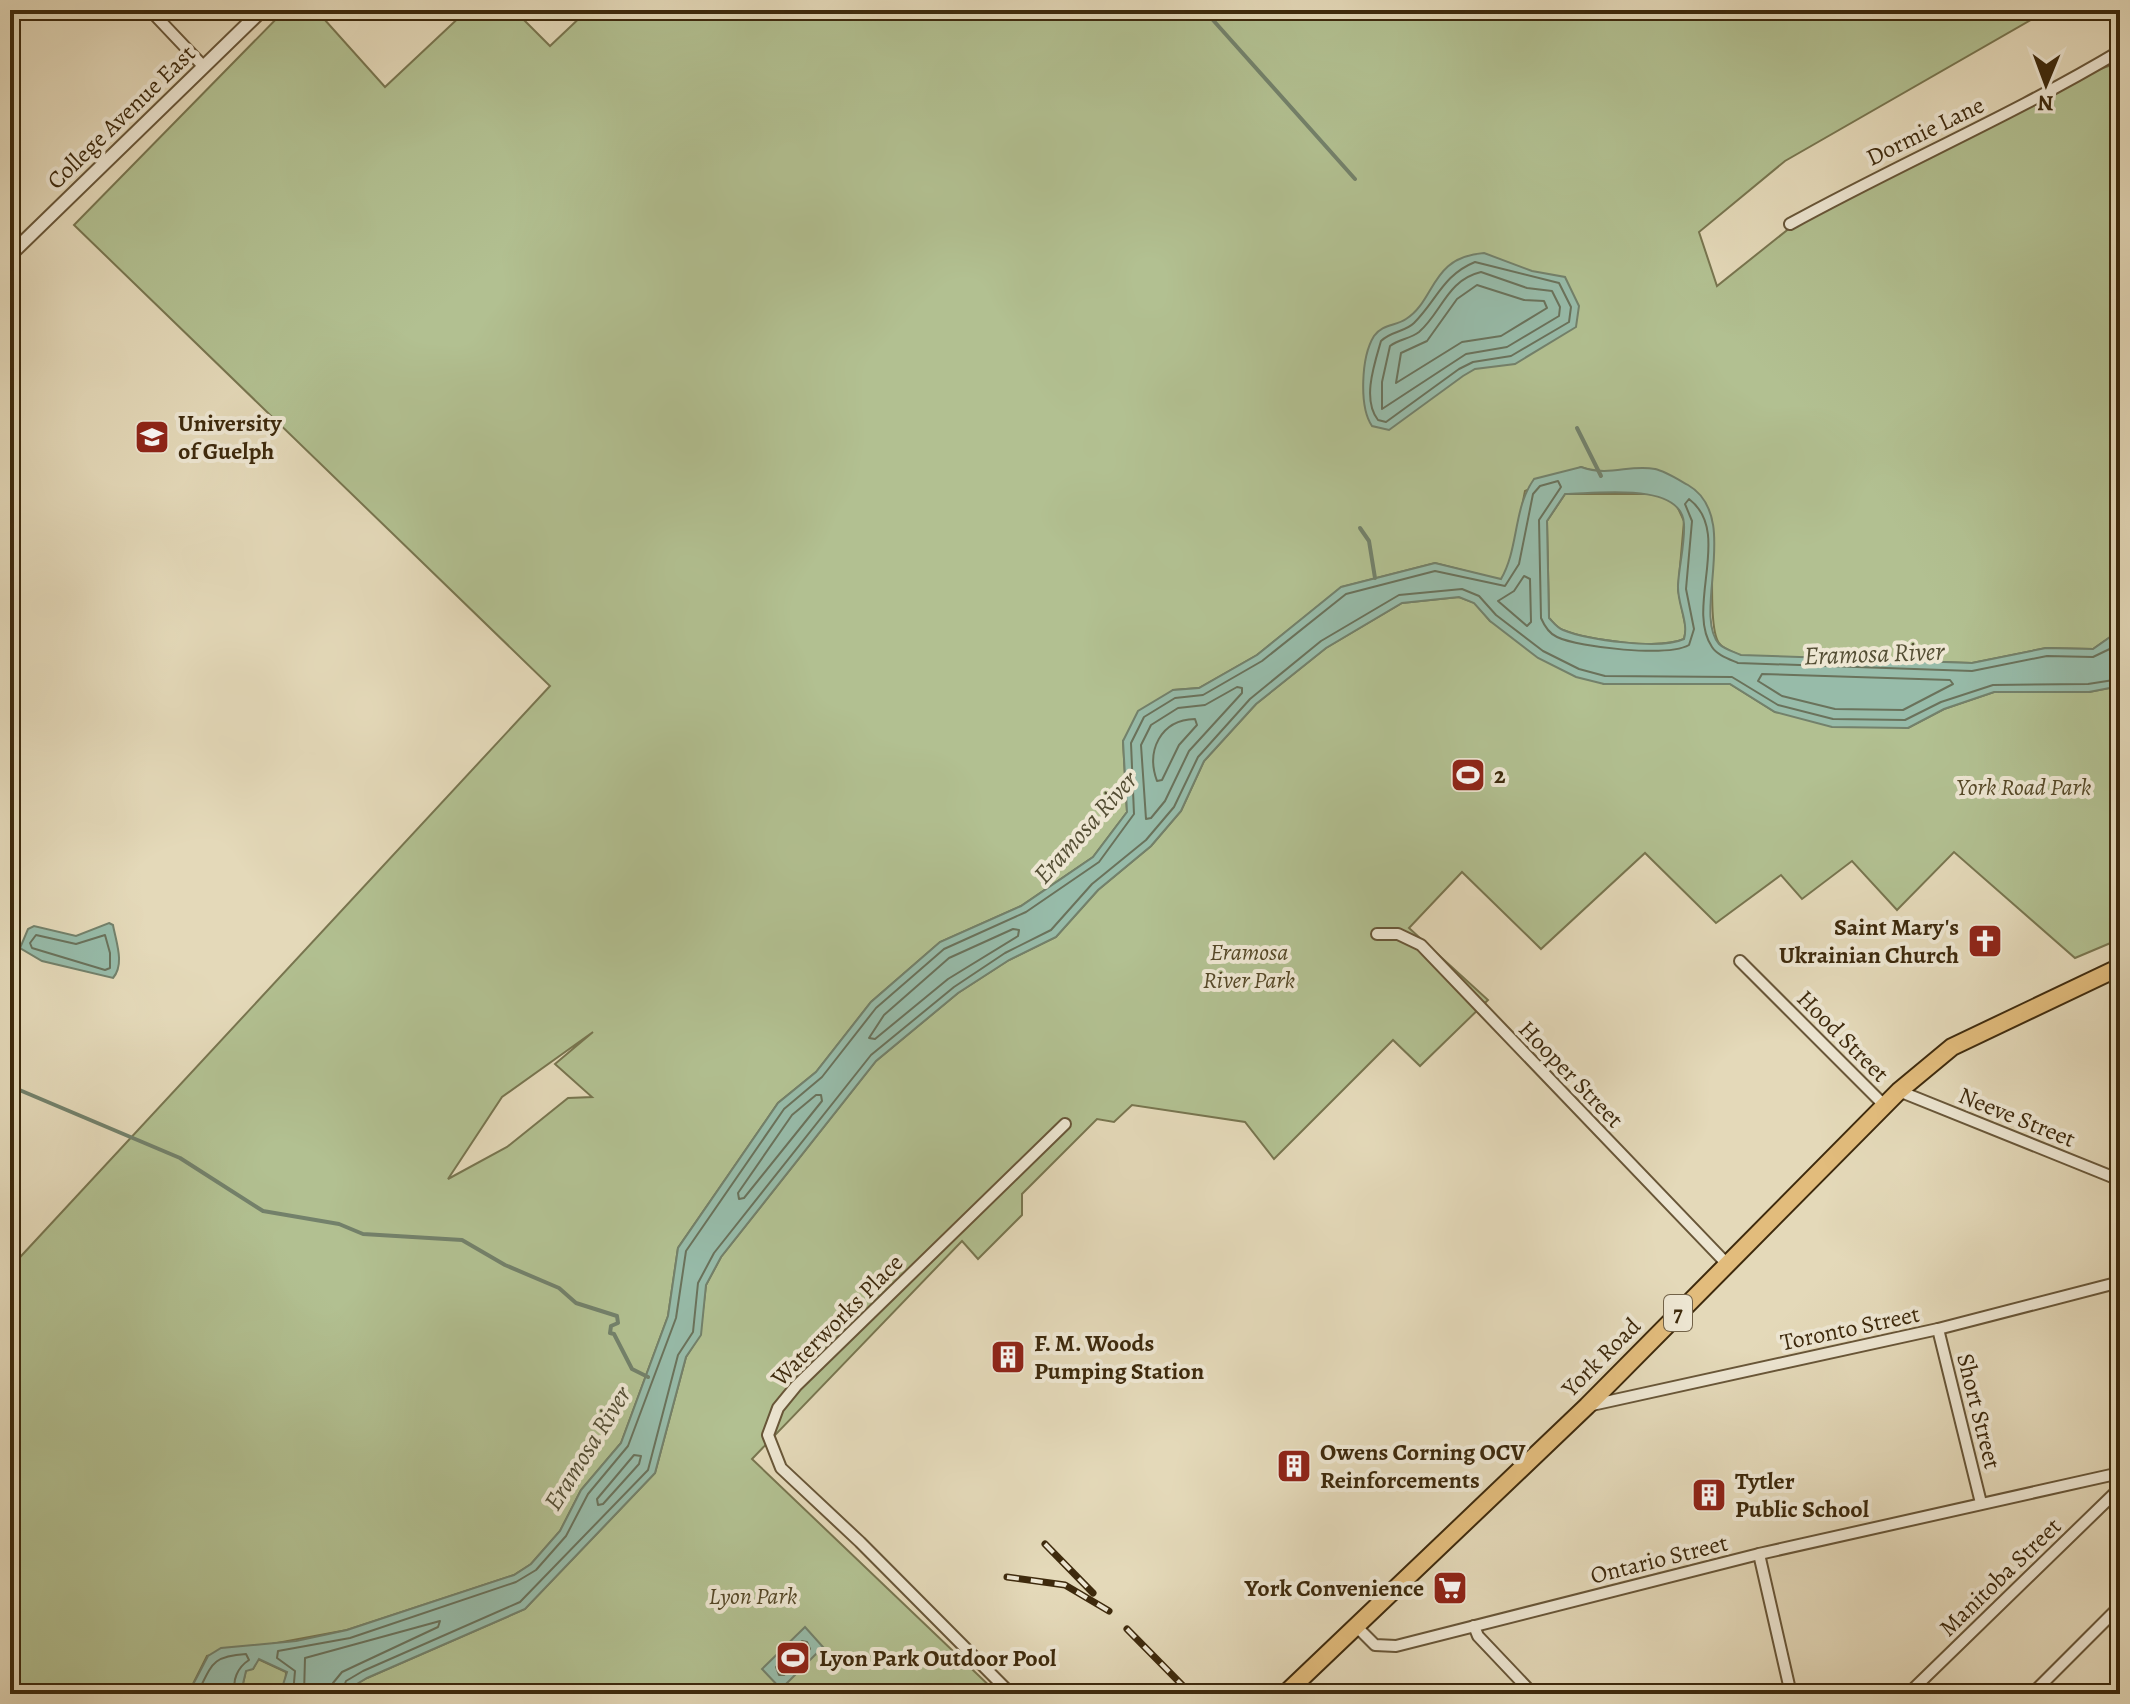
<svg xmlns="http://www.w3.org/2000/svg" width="2130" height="1704" viewBox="0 0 2130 1704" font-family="Alegreya,serif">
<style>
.green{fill:#b2c091;stroke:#78754f;stroke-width:2;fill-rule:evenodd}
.water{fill:#97bba9;stroke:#73816b;stroke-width:2;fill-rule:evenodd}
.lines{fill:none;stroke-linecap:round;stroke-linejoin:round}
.shore{stroke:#6a725b;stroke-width:2}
.stream{stroke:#73816b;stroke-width:4}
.minor-casing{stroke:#685638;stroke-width:14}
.tertiary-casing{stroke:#685638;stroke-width:16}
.primary-casing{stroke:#3e2a0d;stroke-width:20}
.minor{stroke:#ede6d2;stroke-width:10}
.tertiary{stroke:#ede6d2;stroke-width:12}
.primary{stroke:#e2bc7c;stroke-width:16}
.rail-casing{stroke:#3e2a0d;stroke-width:7}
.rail{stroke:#ede6d2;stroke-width:4;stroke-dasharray:12;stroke-linecap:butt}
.labels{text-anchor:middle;stroke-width:8;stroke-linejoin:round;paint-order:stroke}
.shield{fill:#ede6d2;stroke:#726248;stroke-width:2}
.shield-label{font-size:22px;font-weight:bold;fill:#3e2a0d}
.street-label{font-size:24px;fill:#3e2a0d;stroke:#ede6d2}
.poi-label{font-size:24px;font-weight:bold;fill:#3e2a0d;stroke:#ede6d2;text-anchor:start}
.park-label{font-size:24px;font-style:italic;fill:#554827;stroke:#ede6d2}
.water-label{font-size:26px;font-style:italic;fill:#544e34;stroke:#ede6d2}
</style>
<rect width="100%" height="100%" fill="#e4d9b9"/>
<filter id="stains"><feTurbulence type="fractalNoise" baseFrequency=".0025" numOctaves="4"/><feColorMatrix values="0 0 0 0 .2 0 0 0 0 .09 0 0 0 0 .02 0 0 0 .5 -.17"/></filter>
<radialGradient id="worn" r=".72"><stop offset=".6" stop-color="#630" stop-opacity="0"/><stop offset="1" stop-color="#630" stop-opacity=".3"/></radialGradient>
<g class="green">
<path d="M285 10H316L385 87 467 10H514L550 46 588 10H2048L1785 161 1699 232 1717 286 1791 227 2074 78 2120 62V636L2113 635 2093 649 2046 648 1972 663 1741 656C1734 652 1723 649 1719 643 1707 628 1715 543 1711 517L1655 469 1600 473 1581 467 1525 491 1511 562 1501 580 1435 563 1342 587 1257 655 1199 688 1173 690 1123 741 1127 812 1093 857 1021 906 940 942 871 1002 816 1072 778 1103 678 1248 668 1316 621 1443 581 1490 560 1531 531 1564 514 1575 347 1630 207 1656 188 1694H10V1268L550 686 74 225ZM593 1032 555 1064 592 1097 568 1098 507 1147 448 1179 502 1097Z"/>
<path d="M1565 494H1660L1677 506 1684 521 1678 590 1686 629 1684 639C1660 650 1588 640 1563 630 1557 628 1553 622 1549 618L1547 521Z"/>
<path d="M1459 597 1475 603 1490 621 1604 684H1730L1775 712 1908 728 1944 709 1994 692H2089L2120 686V939L2075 958 1954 852 1897 910 1852 861 1802 899 1781 875 1716 923 1645 853 1541 949 1462 872 1409 928 1488 1000 1420 1066 1393 1040 1274 1159 1245 1122 1132 1105 1114 1122 1097 1119 1022 1194V1215L978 1259 962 1241 752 1459 998 1694H348L351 1687 367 1678 525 1609 655 1473 686 1357 700 1335 706 1285 721 1257 876 1061 958 993 1009 960 1056 937 1098 890 1151 846 1181 811 1204 761 1256 704 1326 648 1402 603Z"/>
<path d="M258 1659 286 1672 285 1694H238L239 1691 251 1693 244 1692 242 1688 246 1670 253 1669Z"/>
</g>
<g class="water">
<path d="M1484 253 1532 271 1565 277 1579 306 1576 327 1515 364 1475 369 1463 376 1389 430 1372 426C1359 407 1361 357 1374 336 1382 324 1396 326 1406 319 1436 300 1430 257 1484 253Z"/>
<path d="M1581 467C1610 477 1629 464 1655 469 1665 471 1679 480 1688 485 1742 516 1692 613 1719 644 1724 649 1734 652 1741 655L1972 663 2046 648 2093 649 2113 635 2120 636V686L2089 692H1994L1944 709 1908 728 1832 727 1775 712 1730 684H1604L1576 677 1538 658 1490 621 1474 603 1459 597 1402 603 1326 648 1256 704 1204 761 1181 811 1151 846 1098 890 1056 937 1009 960 958 993 876 1061 721 1257 706 1285 701 1335 686 1357 655 1473 525 1609 367 1678 352 1687 347 1694H285L282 1688 287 1672 259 1659 253 1669 246 1671 242 1688 253 1693 188 1694 208 1656 221 1648 296 1641 347 1630 514 1575 531 1564 560 1531 581 1490 621 1443 668 1316 678 1248 778 1103 816 1072 871 1002 940 942 1021 906 1093 857 1127 812 1123 741 1138 711 1173 690 1199 688 1257 655 1341 587 1435 563 1501 579C1519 548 1513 508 1534 479ZM1565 494C1595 494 1682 481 1684 524 1685 544 1679 565 1678 585 1677 604 1689 621 1684 639 1660 650 1588 640 1563 630 1557 628 1553 622 1549 618L1547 521Z"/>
<path d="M109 923 113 925C116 942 125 964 113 978L42 961 20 948 28 929 34 926 76 936Z"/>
<path d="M805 1627 823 1647 781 1689 762 1669Z"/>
</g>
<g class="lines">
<g class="shore">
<path d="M1475 262 1559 283 1571 307 1569 322 1511 356 1473 362 1459 369 1386 422 1378 420C1362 400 1374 365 1381 341 1391 331 1405 332 1414 323 1437 300 1443 275 1475 262Z"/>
<path d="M1481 272 1527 288 1552 291 1560 307 1559 316 1507 347 1466 354 1382 409V382L1390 346C1399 339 1410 339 1419 332 1442 312 1447 280 1481 272Z"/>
<path d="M1477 285 1524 300 1544 301 1547 308 1501 336 1462 342 1396 383 1401 353 1427 341 1457 299Z"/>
<path d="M1524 576 1530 579 1531 622 1527 626 1498 601 1514 591Z"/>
<path d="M1762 674 1950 680 1953 684 1903 710 1835 709 1782 696 1758 681Z"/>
<path d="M1237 687 1242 688V693L1189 751 1165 801 1151 818 1146 819 1141 745 1151 725 1178 708 1205 705Z"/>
<path d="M1195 719 1197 725 1179 745 1162 780 1157 781C1146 751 1160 720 1195 719Z"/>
<path d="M1013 929 1019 930 1018 936 948 979 875 1039 869 1038 884 1015 949 958Z"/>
<path d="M36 935 76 944 105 935 110 953V968L105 970 32 948 30 943Z"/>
<path d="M816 1095H821L822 1101 744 1198 739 1199 738 1193 792 1115Z"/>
<path d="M634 1455 641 1456 639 1464 603 1504 598 1505 597 1499Z"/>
<path d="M802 1641 807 1642 810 1649 784 1675H779L776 1667Z"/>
<path d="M197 1694C212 1665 211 1656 246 1654L249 1660C238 1667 231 1681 236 1694"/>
<path d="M293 1694 295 1671 277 1658 278 1651 350 1638 516 1582 536 1570 566 1536 588 1494 628 1446 676 1318 686 1251 784 1109 822 1077 876 1008 944 949 1026 912 1099 862 1134 814 1131 743 1144 717 1175 698 1203 695 1262 661 1346 594 1435 571 1505 586 1519 564 1533 494 1540 486 1558 481 1561 487 1539 520 1541 618C1544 625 1550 634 1557 637 1580 648 1668 657 1689 645L1694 629 1686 589 1692 521 1685 504 1689 499C1733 532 1685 607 1712 647 1717 655 1729 659 1738 663L1972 671 2047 656 2093 657 2120 644"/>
<path d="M304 1694 305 1658 440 1621 438 1627 342 1672 333 1683 331 1694"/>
<path d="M341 1694 346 1681 363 1671 520 1602 648 1470 678 1355 693 1332 698 1283 714 1253 871 1055 954 987 1005 953 1051 930 1092 884 1146 840 1174 807 1198 757 1250 699 1321 641 1399 595 1462 589 1479 596 1496 615 1543 651 1579 669 1605 676 1732 677 1778 705 1833 719 1905 720 1941 702 1993 685 2088 684 2120 679"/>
</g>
<g class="stream">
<path d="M1204 10 1355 179"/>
<path d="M1577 428 1601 476"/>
<path d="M1360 528 1369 541 1375 578"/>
<path d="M10 1086 180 1158 263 1211 339 1224 363 1234 462 1240 505 1265 559 1288 576 1303 617 1316 618 1323 611 1326 610 1333 614 1334 632 1369 648 1377"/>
</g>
<g class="minor-casing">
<g id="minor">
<path d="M150 10 204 67"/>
<path d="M1790 224C1899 164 2013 115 2120 51"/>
<path d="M1377 934H1398L1421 945 1727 1264"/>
<path d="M1740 961 1884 1105"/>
<path d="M1899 1091 2120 1180"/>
<path d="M1938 1329 1981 1503"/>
<path d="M1592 1405 1938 1329 2120 1282"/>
<path d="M1759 1554 1791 1694"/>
<path d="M1356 1626 1375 1645 1396 1646 1759 1554 2120 1473"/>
<path d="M1474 1626 1478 1636 1533 1694"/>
<path d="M1011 1694 860 1542 781 1468 768 1435 778 1408 796 1386 1065 1124"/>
<path d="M1908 1694 2120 1488"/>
<path d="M2032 1694 2120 1606"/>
</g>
</g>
<g class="tertiary-casing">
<path id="tertiary" d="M10 255 262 10"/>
</g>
<g class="primary-casing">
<path id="primary" d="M1285 1694 1587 1406 1899 1091 1952 1047 2120 967"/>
</g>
<use href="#minor" class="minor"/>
<use href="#tertiary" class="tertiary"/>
<use href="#primary" class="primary"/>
<g class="rail-casing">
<g id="rail">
<path d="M1045 1544 1093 1593"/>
<path d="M1007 1577 1065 1585 1109 1611"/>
<path d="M1127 1629 1191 1694"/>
</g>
</g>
<use href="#rail" class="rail"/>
</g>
<defs>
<g id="university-square" transform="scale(1.8)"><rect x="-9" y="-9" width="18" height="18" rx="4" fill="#8f2418" stroke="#ede6d2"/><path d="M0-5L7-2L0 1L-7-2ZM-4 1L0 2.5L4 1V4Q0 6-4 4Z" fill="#fff"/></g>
<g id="stadium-square" transform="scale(1.8)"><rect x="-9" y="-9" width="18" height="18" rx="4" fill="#8f2418" stroke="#ede6d2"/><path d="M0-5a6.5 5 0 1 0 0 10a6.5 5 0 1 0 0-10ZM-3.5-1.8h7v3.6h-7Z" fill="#fff"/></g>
<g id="church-square" transform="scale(1.8)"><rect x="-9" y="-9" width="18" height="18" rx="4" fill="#8f2418" stroke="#ede6d2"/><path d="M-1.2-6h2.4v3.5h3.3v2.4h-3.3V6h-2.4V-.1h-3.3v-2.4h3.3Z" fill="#fff"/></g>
<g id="building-square" transform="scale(1.8)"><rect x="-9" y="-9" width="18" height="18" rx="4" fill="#8f2418" stroke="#ede6d2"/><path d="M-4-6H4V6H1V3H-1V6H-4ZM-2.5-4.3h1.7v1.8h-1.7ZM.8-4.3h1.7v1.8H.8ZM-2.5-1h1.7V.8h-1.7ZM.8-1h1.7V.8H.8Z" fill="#fff"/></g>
<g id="supermarket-square" transform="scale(1.8)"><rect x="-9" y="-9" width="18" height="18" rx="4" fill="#8f2418" stroke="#ede6d2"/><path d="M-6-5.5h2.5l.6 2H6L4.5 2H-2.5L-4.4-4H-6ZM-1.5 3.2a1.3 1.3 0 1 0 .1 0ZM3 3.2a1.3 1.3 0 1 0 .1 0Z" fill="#fff"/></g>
</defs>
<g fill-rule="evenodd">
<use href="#university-square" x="152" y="437"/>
<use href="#stadium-square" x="1468" y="775"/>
<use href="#church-square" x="1985" y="941"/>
<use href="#building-square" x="1008" y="1357"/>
<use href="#building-square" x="1294" y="1466"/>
<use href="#building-square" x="1709" y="1495"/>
<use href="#supermarket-square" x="1450" y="1588"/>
<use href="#stadium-square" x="793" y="1658"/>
</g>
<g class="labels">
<rect class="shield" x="1664" y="1295" width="28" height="36" rx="6"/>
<g class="shield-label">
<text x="1678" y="1321">7</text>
</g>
<g class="street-label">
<text transform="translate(121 117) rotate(-44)" y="8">College Avenue East</text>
<text transform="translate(1925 131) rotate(-26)" y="8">Dormie Lane</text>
<text transform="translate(1843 1036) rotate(45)" y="8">Hood Street</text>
<text transform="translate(1571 1074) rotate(46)" y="8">Hooper Street</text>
<text transform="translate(2017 1117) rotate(22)" y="8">Neeve Street</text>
<text transform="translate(837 1320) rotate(-45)" y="8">Waterworks Place</text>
<text transform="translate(1850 1328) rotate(-12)" y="8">Toronto Street</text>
<text transform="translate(1601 1357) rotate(-45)" y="8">York Road</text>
<text transform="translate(1979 1411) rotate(76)" y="8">Short Street</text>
<text transform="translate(1659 1559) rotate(-14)" y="8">Ontario Street</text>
<text transform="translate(2000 1577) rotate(-44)" y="8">Manitoba Street</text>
</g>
<g class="poi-label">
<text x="178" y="431">University<tspan x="178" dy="28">of Guelph</tspan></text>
<text x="1494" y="783">2</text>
<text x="1959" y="935" text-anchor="end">Saint Mary's<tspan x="1959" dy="28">Ukrainian Church</tspan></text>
<text x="1034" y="1351">F. M. Woods<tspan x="1034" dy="28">Pumping Station</tspan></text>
<text x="1320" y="1460">Owens Corning OCV<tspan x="1320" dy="28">Reinforcements</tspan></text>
<text x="1735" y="1489">Tytler<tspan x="1735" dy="28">Public School</tspan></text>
<text x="1424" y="1596" text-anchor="end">York Convenience</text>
<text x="819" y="1666">Lyon Park Outdoor Pool</text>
</g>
<g class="park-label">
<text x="2024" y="795">York Road Park</text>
<text x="1249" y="960">Eramosa<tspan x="1249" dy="28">River Park</tspan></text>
<text x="753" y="1604">Lyon Park</text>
</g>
<g class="water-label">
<text transform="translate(1874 653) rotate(-2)" y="9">Eramosa River</text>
<text transform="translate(1085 827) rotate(-48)" y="9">Eramosa River</text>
<text transform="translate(587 1448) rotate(-58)" y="9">Eramosa River</text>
</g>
</g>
<rect width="2130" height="1704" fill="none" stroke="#e4d9b9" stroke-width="40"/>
<rect x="12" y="12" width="2106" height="1680" fill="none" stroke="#3e2a0d" stroke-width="4"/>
<rect x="20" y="20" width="2090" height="1664" fill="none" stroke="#3e2a0d" stroke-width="2"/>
<g transform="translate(2046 84) rotate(181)" stroke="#ede6d2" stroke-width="6" paint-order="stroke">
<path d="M0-6L14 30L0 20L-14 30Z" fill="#3e2a0d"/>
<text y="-12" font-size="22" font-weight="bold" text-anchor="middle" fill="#3e2a0d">N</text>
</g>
<rect width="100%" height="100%" filter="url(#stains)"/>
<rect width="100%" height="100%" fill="url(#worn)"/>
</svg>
